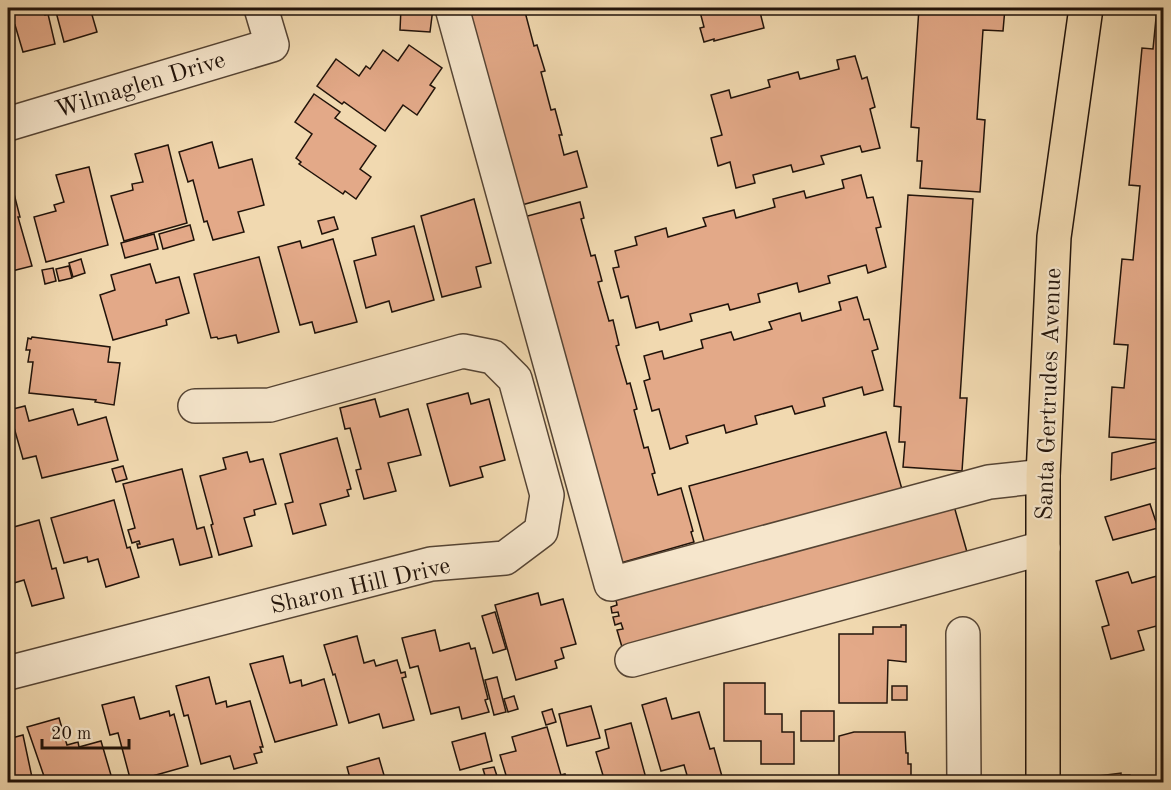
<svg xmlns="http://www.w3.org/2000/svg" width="1171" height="790" viewBox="0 0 1171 790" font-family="'Old Standard TT',serif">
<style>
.building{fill:#e3a988;stroke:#21130a;stroke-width:1.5}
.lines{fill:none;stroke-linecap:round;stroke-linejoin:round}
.minor-casing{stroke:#554434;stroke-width:36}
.major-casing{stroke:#21130a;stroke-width:36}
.minor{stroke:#f6e6cc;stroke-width:33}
.major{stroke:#f1d9b0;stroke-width:33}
.labels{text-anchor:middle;stroke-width:4.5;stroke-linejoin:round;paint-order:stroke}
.street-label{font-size:24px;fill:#21130a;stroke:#f6e6cc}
</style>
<rect width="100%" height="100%" fill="#f1d9b0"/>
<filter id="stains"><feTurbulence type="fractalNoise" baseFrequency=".00333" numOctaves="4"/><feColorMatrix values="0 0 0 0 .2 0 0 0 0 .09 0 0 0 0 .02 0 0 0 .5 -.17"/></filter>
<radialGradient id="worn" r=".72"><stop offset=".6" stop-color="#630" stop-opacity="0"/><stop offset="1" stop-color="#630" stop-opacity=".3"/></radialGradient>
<g class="building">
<path d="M8 8H43L45 15 48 14 55 44 23 52 15 25 8 27Z"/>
<path d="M58 8H90L97 32 64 42 56 12 59 11Z"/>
<path d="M401 8H433L430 32 400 30Z"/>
<path d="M463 8H524L534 46 537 45 545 71 541 72 551 110 555 109 562 135H559L564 155 577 151 587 187 518 206Z"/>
<path d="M699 8H759L764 28 714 41V39L704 42 700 28 704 27Z"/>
<path d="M919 8H1005L1003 31 983 30 977 119 985 120 980 192 920 188 922 161H917L919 128 911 127Z"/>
<path d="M1157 8H1164V440L1109 437 1112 387 1124 388 1128 345 1114 344 1122 259 1133 260 1140 186 1129 185 1142 48 1153 49Z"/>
<path d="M409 45 442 68 430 85 435 88 417 115 403 105 385 131 344 102 342 104 317 86 336 59 359 76 366 66 370 69 383 50 398 61Z"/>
<path d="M855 56 862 79 867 77 875 107 870 109 880 148 862 152 860 146 821 156 824 164 793 172 791 165 753 175 755 183 736 188 730 162 718 166 711 138 722 135 711 95 729 90 731 98 770 87 768 80 798 72 800 79 839 69 837 60Z"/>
<path d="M314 94 340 112 335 118 376 146 360 169 371 177 356 199 345 191 343 194 299 164 301 162 296 158 312 134 295 122Z"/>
<path d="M212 142 219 168 252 159 264 205 238 212 244 232 213 240 207 221 204 222 193 180 188 182 179 152Z"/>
<path d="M168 145 187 223 124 241 111 196 133 190 132 184 143 182 135 154Z"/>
<path d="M89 167 108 245 46 262 34 217 56 211 54 205 64 202 56 175Z"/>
<path d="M861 175 867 198 873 197 881 227 876 228 886 267 868 273 866 265 828 276 830 283 799 292 797 283 758 294 760 302 730 310 728 304 690 314 692 321 660 330 658 322 636 328 628 296 621 298 613 268 619 267 615 251 637 245 635 237 666 228 668 237 706 226 703 218 734 210 736 218 775 207 773 199 804 191 806 198 844 188 842 180Z"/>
<path d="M12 186 20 217H18L32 266 8 272V188Z"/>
<path d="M908 195 973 199 960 398H967L962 471 903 467 905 442H899L901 407 894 406Z"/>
<path d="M474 199 491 263 476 267 481 287 442 297 421 216Z"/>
<path d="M580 202 584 218 581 219 591 256 595 255 602 281 598 282 609 321 613 320 619 345 616 346 627 384 630 383 637 409 634 410 644 448 648 447 655 473 652 474 658 495 681 488 693 531 691 532 694 542 617 564 520 218Z"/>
<path d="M334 217 338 229 322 234 318 221Z"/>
<path d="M190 225 194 240 163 249 159 234Z"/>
<path d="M414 226 434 300 392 312 389 301 366 308 354 261 376 255 372 238Z"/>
<path d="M154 234 158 249 125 258 121 243Z"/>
<path d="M333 239 357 322 315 333 312 322 300 325 278 247 300 241 302 248Z"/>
<path d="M259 257 279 332 238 343 236 335 218 339 217 337 211 338 194 274Z"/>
<path d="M81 259 85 273 73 277 69 263Z"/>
<path d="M150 264 156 283 179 277 189 313 166 320 167 325 113 340 100 295 115 290 111 275Z"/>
<path d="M69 266 72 278 59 281 56 269Z"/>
<path d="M53 268 56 281 45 284 42 270Z"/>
<path d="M857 297 864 320 869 319 878 349 872 351 883 390 864 395 862 387 823 398 825 406 795 414 792 406 755 416 757 424 726 433 724 425 686 436 688 443 670 449 659 409 652 411 644 381 650 379 644 356 662 351 664 359 703 348 701 340 731 332 734 340 772 329 769 322 800 313 802 321 841 310 839 302Z"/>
<path d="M32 337 110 347 108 362 120 363 114 405 95 402 96 400 29 393 33 362H28L30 350H26L28 338 31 339Z"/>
<path d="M468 393 471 404 489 399 505 460 480 467 483 477 450 486 427 404Z"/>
<path d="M375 399 380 417 408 409 421 455 388 463 396 491 364 499 356 470 361 469 350 428 345 429 340 408Z"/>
<path d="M25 406 29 421 73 409 78 425 106 417 118 460 42 478 36 456 23 459 9 410Z"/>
<path d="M886 432 903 493 706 548 689 486Z"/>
<path d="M337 438 351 489 347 490 349 496 320 504 326 525 293 534 285 504 293 502 280 454Z"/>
<path d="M1164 440V466L1111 480 1112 453Z"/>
<path d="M247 452 250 462 263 459 276 504 254 510 255 515 244 518 252 546 219 555 211 525 213 524 200 476 226 469 223 458Z"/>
<path d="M123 466 127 479 116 482 112 469Z"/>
<path d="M182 469 197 529 204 527 212 557 180 565 173 539 138 548 137 544H140L139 541 132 543 128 530 135 528 123 484Z"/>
<path d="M114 500 127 548 130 547 139 577 106 587 98 559 88 562 87 557 64 563 51 518Z"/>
<path d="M1150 504 1158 528 1113 540 1105 517Z"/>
<path d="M954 506 967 552 622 647 617 630 623 629 621 623 615 625 613 617 619 616 618 612 612 613 611 607 617 605 616 600Z"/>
<path d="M8 520 10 528 39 520 52 569 56 568 64 598 32 606 24 580 14 583 13 577 8 578Z"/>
<path d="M1128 572 1132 583 1164 574V624L1138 631 1144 650 1111 659 1102 627 1109 625 1096 581Z"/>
<path d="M538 593 541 605 563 599 576 644 561 648 564 658 555 661 557 668 516 680 495 605Z"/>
<path d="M495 612 506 649 493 653 482 616Z"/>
<path d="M901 625H906V662L888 660 887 703H839V634H873V627H901Z"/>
<path d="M435 630 440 651 469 643 471 649 475 648 488 699 485 700 489 712 462 719 459 707 431 714 418 666 410 668 402 638Z"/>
<path d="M357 636 364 663 374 660 376 666 397 660 401 673 405 672 406 677 402 678 414 720 383 728 379 714 349 723 335 674 333 675 324 645Z"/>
<path d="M283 656 290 683 301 680 302 686 324 679 337 725 275 742 250 664Z"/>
<path d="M209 677 216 704 226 701 227 707 250 701 263 747H260L262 752 254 754 257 763 234 769 230 756 201 764 188 715 184 716 176 686Z"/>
<path d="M497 677 506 712 494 715 485 680Z"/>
<path d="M724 683H765V714H782V732H794V764H761V741H724Z"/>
<rect x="892" y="686" width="15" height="14"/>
<path d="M514 696 518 709 508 712 504 699Z"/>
<path d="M134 697 140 719 169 711 170 716 174 714 188 766 131 782 118 733 110 735 102 705Z"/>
<path d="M666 698 672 719 699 712 710 749 714 748 723 780 713 782H689L684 765 661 771 642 705Z"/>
<path d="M591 706 600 738 567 746 559 714Z"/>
<path d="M552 709 556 722 546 725 542 712Z"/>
<rect x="801" y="711" width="33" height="30"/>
<path d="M59 718 67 745 78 742 79 747 101 741 113 782H46L27 727Z"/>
<path d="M631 723 647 782H605L596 752 609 748 605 730Z"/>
<path d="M547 727 561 775 565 774 568 782H508L500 755 516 751 512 737Z"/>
<path d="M854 732H905L906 753H908V764H911V777H907V782H898V780L839 782V736Z"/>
<path d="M485 733 492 761 460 770 452 742Z"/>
<path d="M23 735 33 782H8V739Z"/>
<path d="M379 758 386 782H351L347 767Z"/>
<path d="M494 767 499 782H487L483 769Z"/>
<path d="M1121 773V775H1130L1131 782H1100L1099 776Z"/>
</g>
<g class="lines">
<g class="minor-casing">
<g id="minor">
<path d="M452 8 611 584 989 482 1043 476"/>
<path d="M8 124 272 45 261 8"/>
<path d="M963 634 964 782"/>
<path d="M632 660 1043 548"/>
<path d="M8 673 431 564 505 558 541 531 547 495 515 379 493 357 463 351 270 405 195 406"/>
</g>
</g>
<g class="major-casing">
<path id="major" d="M1043 782V476L1054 237 1086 8"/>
</g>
<use href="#minor" class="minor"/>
<use href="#major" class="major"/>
</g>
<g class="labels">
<g class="street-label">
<text transform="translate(140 84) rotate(-17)" y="8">Wilmaglen Drive</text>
<text transform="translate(1048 394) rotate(-88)" y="8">Santa Gertrudes Avenue</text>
<text transform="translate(360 585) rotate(-13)" y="8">Sharon Hill Drive</text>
</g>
</g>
<rect width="1171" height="790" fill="none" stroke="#f1d9b0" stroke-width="30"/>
<rect x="9" y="9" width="1153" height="772" fill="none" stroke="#21130a" stroke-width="3"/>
<rect x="15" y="15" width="1141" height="760" fill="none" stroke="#21130a" stroke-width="1.5"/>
<path d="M42 739v9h87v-9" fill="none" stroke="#21130a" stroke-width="3"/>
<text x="51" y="739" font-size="18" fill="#21130a" stroke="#f6e6cc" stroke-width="4.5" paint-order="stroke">20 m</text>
<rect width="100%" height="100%" filter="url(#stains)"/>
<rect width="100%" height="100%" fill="url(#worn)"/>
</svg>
